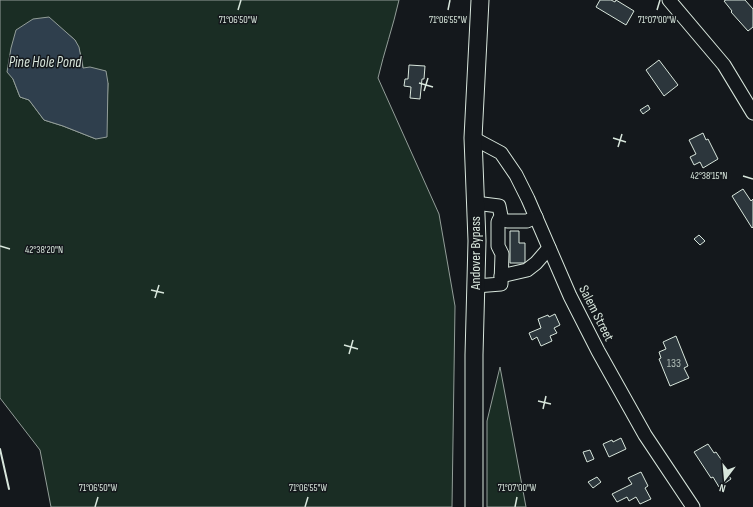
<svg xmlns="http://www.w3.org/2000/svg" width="753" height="507" viewBox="0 0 753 507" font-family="'Sofia Sans Condensed',sans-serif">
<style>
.green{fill:#1a2d24;stroke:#939e99;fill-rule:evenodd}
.water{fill:#2f3f4d;stroke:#939e99}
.building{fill:#2c363c;stroke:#d8e6dc}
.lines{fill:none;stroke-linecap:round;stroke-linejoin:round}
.minor-casing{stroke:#d8e6dc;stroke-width:15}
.major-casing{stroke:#d8e6dc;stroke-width:19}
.minor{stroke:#14181c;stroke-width:13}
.major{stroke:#14181c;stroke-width:17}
.wall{stroke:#d8e6dc;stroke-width:2}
.ticks{fill:none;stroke:#d8e6dc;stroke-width:1.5}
.labels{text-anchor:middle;stroke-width:3;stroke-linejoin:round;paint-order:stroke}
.number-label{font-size:12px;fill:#adbab4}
.street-label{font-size:14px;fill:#d8e6dc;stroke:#14181c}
.water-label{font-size:15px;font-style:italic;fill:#d8e6dc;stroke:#14181c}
.ticks-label{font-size:10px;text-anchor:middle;fill:#d8e6dc;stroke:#14181c;stroke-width:3;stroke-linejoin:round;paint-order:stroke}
</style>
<rect width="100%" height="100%" fill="#14181c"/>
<g class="green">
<path d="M0 0H399C393 27 384 52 378 78L439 214 455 306 452 507H51L40 450 0 398ZM64 31 75 40 82 58 83 69 108 83 107 107 96 139 63 126 44 120 29 100 20 97 13 79Z"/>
<path d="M500 367 526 507H487V421Z"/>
</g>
<path class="water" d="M49 17 75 40 79 47 83 68 90 67 106 71 108 83 107 137 96 139 63 126 44 120 29 100 20 97 13 79 7 72 11 48 16 30 33 19Z"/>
<g class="building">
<path d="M600 0H611L615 2 616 0 634 11 626 25 596 7Z"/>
<path d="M726 0H745L753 9V27L748 31 731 12 732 11 724 1Z"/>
<path d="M659 60 678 85 664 96 646 70Z"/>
<path d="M409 65 425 66 424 79H422L420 99 410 98 411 87 404 86 405 79H408Z"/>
<path d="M648 105 650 109 643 114 640 110Z"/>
<path d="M703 133 706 140 708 139 718 159 703 168 700 162 694 165 690 157 696 154 689 140Z"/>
<path d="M743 189 751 201 753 199V227L752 228 732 196Z"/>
<path d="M510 231H519V243H525V263H510Z"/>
<path d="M699 235 705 241 700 245 694 239Z"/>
<path d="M555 314 560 325 554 328 557 333 550 336 552 341 541 346 537 337 532 340 529 333 541 328 538 319 548 315 549 317Z"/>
<path d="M676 336 688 366 684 368 689 378 670 386 659 359 661 358 659 352 666 349 663 342Z"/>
<path d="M621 438 626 449 609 457 603 444 612 440 613 442Z"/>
<path d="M708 444 714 453 716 452 727 468 725 469 731 479 719 487 713 477 711 478 694 452Z"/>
<path d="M590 450 594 459 587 462 583 452Z"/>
<path d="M641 472 648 486 645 488 651 499 640 504 636 497 629 501 627 497 617 502 612 494 632 484 628 478Z"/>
<path d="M597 477 601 482 593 488 588 482Z"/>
</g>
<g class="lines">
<g class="minor-casing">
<g id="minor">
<path d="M669 0 724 65 753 113"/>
<path d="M473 138 501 153 516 175 528 199 570 296 598 351 645 435 693 507"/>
<path d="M475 203 499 206 501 216 498 222V246L502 254 501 284 476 286"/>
<path d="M507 221H527L536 217"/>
<path d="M501 276 527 270 536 263 549 248"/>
</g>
</g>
<g class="major-casing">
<path id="major" d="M474 507V355L477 241 473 138 480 0"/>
</g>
<use href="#minor" class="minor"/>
<use href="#major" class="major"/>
<path class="wall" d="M0 449 9 489"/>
</g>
<path class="ticks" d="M238 10 241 0M448 10 450 0M657 10 660 0M419 83 433 87M424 91 428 78M613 138 626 142M618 147 622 134M743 176 753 179M0 246 10 249M151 290 164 293M155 298 159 285M344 345 358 349M349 354 353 340M538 401 551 404M543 409 546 396M95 507 98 497M305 507 308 497M515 507 517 497"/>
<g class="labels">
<g class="number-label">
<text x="674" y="367">133</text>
</g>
<g class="street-label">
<text transform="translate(475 253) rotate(-90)" y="5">Andover Bypass</text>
<text transform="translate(597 313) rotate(63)" y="5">Salem Street</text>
</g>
<g class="water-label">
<text x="45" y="67">Pine Hole Pond</text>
</g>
</g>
<g class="ticks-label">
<text x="238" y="23">71°06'50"W</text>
<text x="448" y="23">71°06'55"W</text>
<text x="657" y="23">71°07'00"W</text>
<text x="709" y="179">42°38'15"N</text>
<text x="44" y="253">42°38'20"N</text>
<text x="98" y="491">71°06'50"W</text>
<text x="517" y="491">71°07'00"W</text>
<text x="308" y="491">71°06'55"W</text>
</g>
<g transform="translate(725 479) rotate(196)" stroke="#14181c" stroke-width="3" paint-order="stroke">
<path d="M0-3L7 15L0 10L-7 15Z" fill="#d8e6dc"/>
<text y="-6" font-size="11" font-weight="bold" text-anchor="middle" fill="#d8e6dc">N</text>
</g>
</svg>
